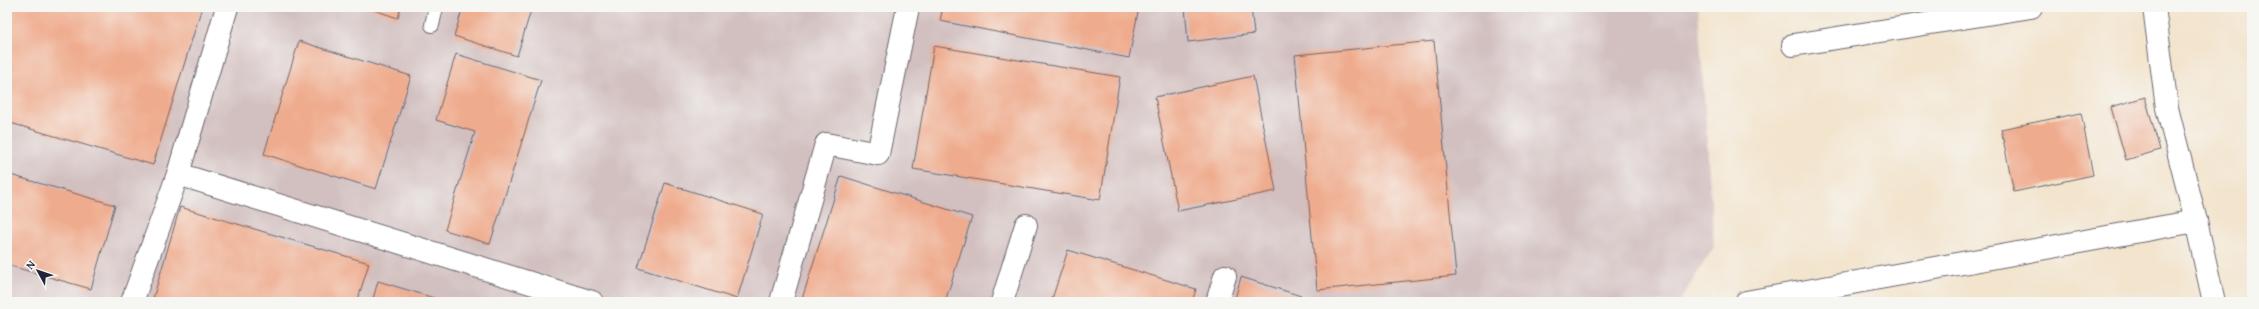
<svg xmlns="http://www.w3.org/2000/svg" width="2259" height="309" viewBox="0 0 2259 309" font-family="'Gentium Book Plus',serif">
<style>
.industrial{fill:#d2bfc0}
.building{fill:#efab8d}
.lines{fill:none;stroke-linecap:round;stroke-linejoin:round}
.lane-casing{stroke:#6b666e;stroke-width:16}
.street-casing{stroke:#6b666e;stroke-width:24}
.lane{stroke:#fff;stroke-width:14}
.street{stroke:#fff;stroke-width:22}
</style>
<rect width="100%" height="100%" fill="#f6f6f2"/>
<filter id="ink" filterUnits="userSpaceOnUse"><feTurbulence type="fractalNoise" baseFrequency=".025" numOctaves="2"/><feDisplacementMap in="SourceGraphic" scale="8" xChannelSelector="R" yChannelSelector="G"/><feConvolveMatrix kernelMatrix="1 2 1 2 8 2 1 2 1" color-interpolation-filters="sRGB"/></filter>
<filter id="wash" filterUnits="userSpaceOnUse"><feTurbulence type="fractalNoise" baseFrequency=".012" numOctaves="4" result="noise"/><feDisplacementMap in="SourceGraphic" scale="16" xChannelSelector="R" yChannelSelector="G"/><feGaussianBlur stdDeviation="0.9" result="paint"/><feColorMatrix in="noise" values="0 0 0 0 0 0 0 0 0 0 0 0 0 0 0 0 0 1.4 0 .05"/><feComposite in="paint" operator="in"/></filter>
<g filter="url(#wash)">
<rect width="100%" height="100%" fill="#f3e4cd"/>
<path class="industrial" d="M7 7H1698L1714 247 1679 302H7Z"/>
<g id="blocks">
<g class="building">
<path d="M7 7H202L153 165 7 122Z"/>
<path d="M365 7H401L398 18Z"/>
<path d="M463 7H532L517 56 454 36Z"/>
<path d="M943 7H1139L1129 58 940 21Z"/>
<path d="M1185 7H1251L1254 34 1188 42Z"/>
<path d="M299 41 411 76 376 189 264 154Z"/>
<path d="M1434 41 1456 276 1317 290 1295 55Z"/>
<path d="M934 46 1120 77 1100 200 913 169Z"/>
<path d="M456 54 541 80 490 244 445 230 475 132 436 120Z"/>
<path d="M1253 76 1276 191 1178 211 1155 97Z"/>
<path d="M2145 97 2160 150 2126 160 2111 107Z"/>
<path d="M2081 113 2093 175 2014 192 2001 129Z"/>
<path d="M7 174 115 205 91 289 7 265Z"/>
<path d="M841 176 972 217 945 302H801Z"/>
<path d="M665 183 763 214 737 299 638 268Z"/>
<path d="M180 207 369 263 357 302H152Z"/>
<path d="M1068 250 1196 289 1192 302H1051Z"/>
<path d="M1241 277 1320 302H1234Z"/>
<path d="M378 281 447 302H372Z"/>
</g>
</g>
</g>
<g filter="url(#ink)">
<use href="#blocks" fill-opacity="0" stroke="#6b666e" stroke-width="1"/>
<g class="lines">
<g class="lane-casing">
<path id="lane" d="M432 25 436 7"/>
</g>
<g class="street-casing">
<g id="street">
<path d="M2154 7 2167 108 2196 221 2214 302"/>
<path d="M1793 45 2031 7"/>
<path d="M178 174 592 302"/>
<path d="M132 302 178 174 227 7"/>
<path d="M781 302 826 144 878 154 908 7"/>
<path d="M1002 302 1026 225"/>
<path d="M1217 302 1225 276"/>
<path d="M1746 302 2196 221"/>
</g>
</g>
<use href="#lane" class="lane"/>
<use href="#street" class="street"/>
</g>
</g>
<rect width="2259" height="309" fill="none" stroke="#f6f6f2" stroke-width="24"/>
<g transform="translate(38 271) rotate(310)" stroke="#f6f6f2" stroke-width="3" paint-order="stroke">
<path d="M0-3L7 15L0 10L-7 15Z" fill="#22223b"/>
<text y="-6" font-size="11" font-weight="bold" text-anchor="middle" fill="#22223b">N</text>
</g>
</svg>
